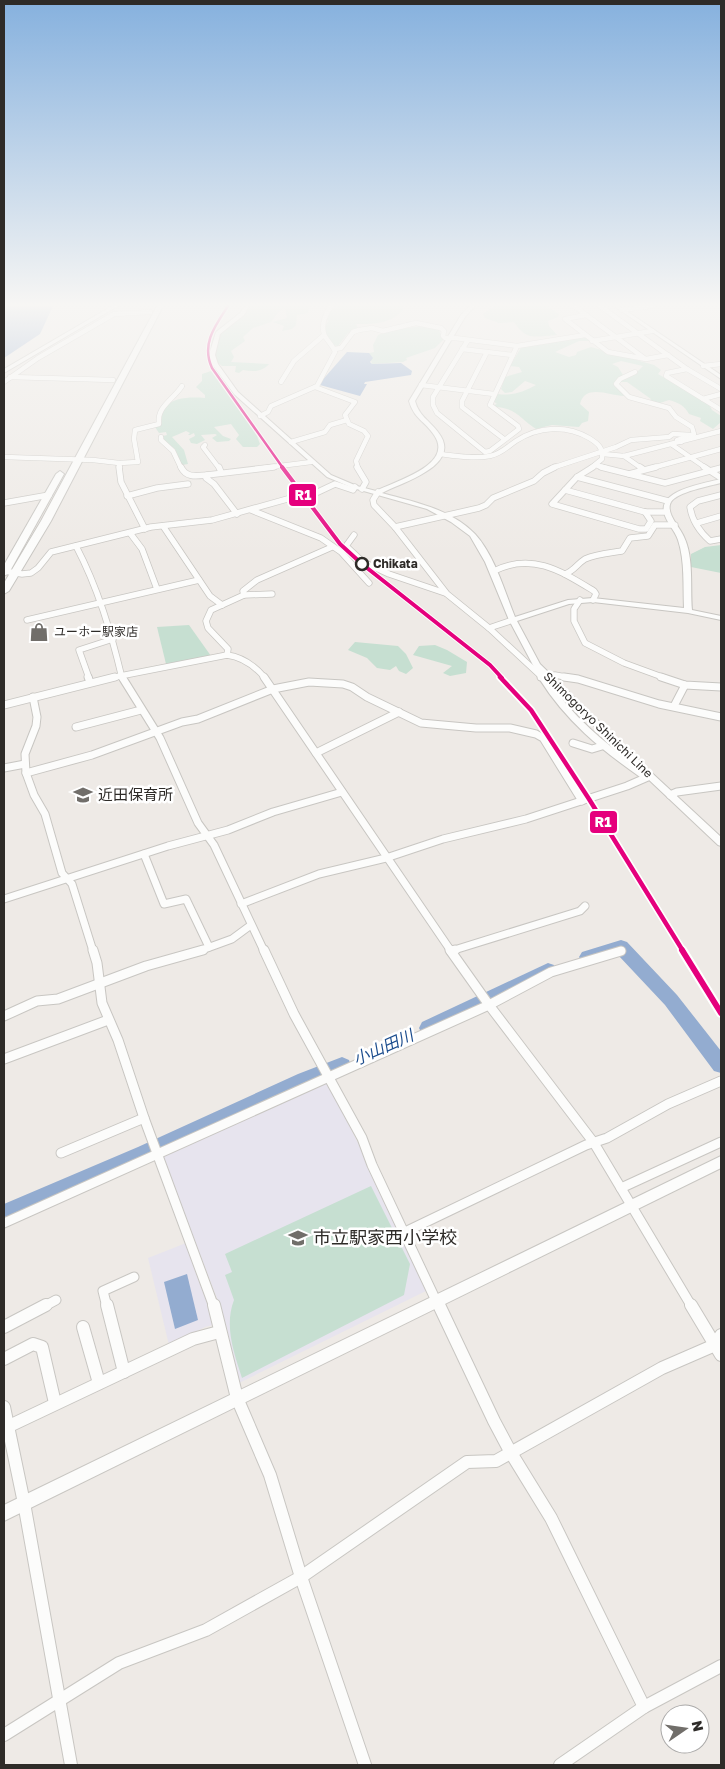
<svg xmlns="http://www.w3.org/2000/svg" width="725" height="1769" viewBox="0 0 725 1769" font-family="'Golos Text','Noto Sans JP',sans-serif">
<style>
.education{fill:#e7e4ee}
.green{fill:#c6dfd1}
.water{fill:#93acd0}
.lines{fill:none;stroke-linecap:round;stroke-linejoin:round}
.river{fill:#93acd0;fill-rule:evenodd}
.street-far4-casing{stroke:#c8c6c2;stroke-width:5.5}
.street-far3-casing{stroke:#c8c6c2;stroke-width:7}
.street-far2-casing{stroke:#c8c6c2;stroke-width:9}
.street-far1-casing{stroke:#c8c6c2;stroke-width:11}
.street-casing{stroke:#c8c6c2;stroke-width:14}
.secondary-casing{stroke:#c8c6c2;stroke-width:2}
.highway-casing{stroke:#c8c6c2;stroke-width:2}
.street-far4{stroke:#fcfcfb;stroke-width:4.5}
.street-far3{stroke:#fcfcfb;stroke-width:5.5}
.street-far2{stroke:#fcfcfb;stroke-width:7}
.street-far1{stroke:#fcfcfb;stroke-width:9}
.street{stroke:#fcfcfb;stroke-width:12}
.secondary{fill:#fcfcfb;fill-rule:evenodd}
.highway{fill:#fcfcfb;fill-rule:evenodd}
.rail-1-far3-casing{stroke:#fff;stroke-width:4.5}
.rail-1-far2-casing{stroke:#fff;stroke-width:6}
.rail-1-far1-casing{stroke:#fff;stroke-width:8}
.rail-1-casing{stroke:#fff;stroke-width:10}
.rail-1-far3{stroke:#e5007d;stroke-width:2.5}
.rail-1-far2{stroke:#e5007d;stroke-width:4}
.rail-1-far1{stroke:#e5007d;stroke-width:4.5}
.rail-1{stroke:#e5007d;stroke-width:6}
.stop-dot{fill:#fff;stroke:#2e2b28;stroke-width:2.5}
.labels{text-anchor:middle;stroke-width:5;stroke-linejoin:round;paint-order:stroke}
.far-stop-label{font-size:12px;font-weight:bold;fill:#2e2b28;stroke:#fff;text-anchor:start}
.far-poi-label{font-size:12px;fill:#2e2b28;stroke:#fff;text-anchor:start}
.far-street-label{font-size:12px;fill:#2e2b28;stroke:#fff}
.poi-label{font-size:15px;fill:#2e2b28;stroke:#fff;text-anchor:start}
.water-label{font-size:16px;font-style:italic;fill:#1c4d8e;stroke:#fff}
.near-poi-label{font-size:18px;fill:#2e2b28;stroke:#fff;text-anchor:start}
.line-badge{stroke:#fff;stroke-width:2}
.badge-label{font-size:14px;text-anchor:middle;font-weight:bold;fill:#fff}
</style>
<rect width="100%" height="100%" fill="#eeeae6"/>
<g class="education">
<path d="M327 1083 358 1143 376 1186 428 1290 239 1383 226 1345 223 1314 163 1159 165 1153Z"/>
<path d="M186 1243 214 1320 213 1325 205 1327 169 1345 148 1258Z"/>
</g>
<g class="green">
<path d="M250 306H312L309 308 308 313 297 315 296 325 292 329 282 331 284 326 273 322 287 318 285 309 280 310 271 322 253 328 243 337 245 341 231 351 234 357 231 362 269 364C262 372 253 372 243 370L239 373 235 372 236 366H222L216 361V339L222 331Z"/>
<path d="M335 306H402L403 309C393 324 373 324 356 324L358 328 348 333 338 346 331 345 323 327 329 321 323 318 328 310 337 307Z"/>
<path d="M494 306H547L559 314 558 317 548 321 549 326 557 335C536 336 527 342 514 322L499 323 485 318 483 314Z"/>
<path d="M427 325 439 330 443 340 435 348 406 358 407 360 403 362 372 364 369 353 374 352 373 345 378 335 388 331Z"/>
<path d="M584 336 590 341H579L555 352 569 357 576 355 577 352 591 347 654 365 661 370 658 374 708 403 712 410 721 416V422L713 429 700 421 701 418 689 414C684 405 679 403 669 400L660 403 649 401 651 399 627 382H619L637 372 643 366 621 361 612 364 618 367 623 375 614 383 616 387 621 389 624 396C610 396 585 383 580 404L589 412 588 421 582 423 579 427 552 425 536 429C520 419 517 408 495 407L494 405 497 404 493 401 498 394C511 396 524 392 536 385L525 381 512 392 505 393 501 389 505 377 522 372 519 367 510 366 522 346Z"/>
<path d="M211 371 257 436 260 444 257 447H243L236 439 239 435 231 424 214 427 223 436 231 439 229 441 217 442 212 438 217 435 215 434 201 435 205 440 197 444 191 443 189 439 195 436 194 433 190 435H188L190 433 186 431 172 437 184 450 188 464 182 465 175 449 164 440 163 436 167 435 166 432 159 433 155 427 161 425 163 408C174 397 190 397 205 398V395L196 387 202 381V374Z"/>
<path d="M721 545V573L691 567V554L705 547Z"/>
<path d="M189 625 211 656 166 664 157 627Z"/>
<path d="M355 642 398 646 406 654 413 668 406 674 399 671 396 666 390 670 377 668 367 658 348 650Z"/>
<path d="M435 645 447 650 467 662 466 673 450 676 443 673 452 666 413 655 419 646Z"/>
<path d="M371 1186 410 1264 404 1295 242 1378C234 1353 224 1326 234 1300L225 1275 232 1272 225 1254Z"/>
</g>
<g class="water">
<path d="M4 306H53L40 334 4 358Z"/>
<path d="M347 352 369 353 373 358 370 362 372 364 401 363 412 371 411 375 365 382 364 384H367L360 396 320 385 319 384Z"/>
<path d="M187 1274 198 1320 175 1329 164 1282Z"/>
</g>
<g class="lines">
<g class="river">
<path d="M621 940 627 942 677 995 721 1051V1073L714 1071 665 1005 618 955 588 964 582 962 579 957 582 952Z"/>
<path d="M548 963 554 965 557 970 554 975 434 1034 428 1036 422 1034 419 1028 422 1022Z"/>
<path d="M342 1057 349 1060 351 1066 349 1072 312 1086 152 1161 4 1225V1204L138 1147 298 1074Z"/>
</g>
<g class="street-far4-casing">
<g id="street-far4">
<path d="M574 306 644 358"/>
<path d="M600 306 687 369 721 389"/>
<path d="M622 310 651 306"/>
<path d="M586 315 565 319 608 352 646 359 668 355"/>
<path d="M592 341 652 331"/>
<path d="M517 346 585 335"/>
<path d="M335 349 341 348 353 332 359 330 372 328 383 331 416 323 441 328 444 331 443 336 445 338H455L517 346 490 405 518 426 519 429 490 451 485 452 437 413 433 405V397L468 340"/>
<path d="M462 349 513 355"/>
<path d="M487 352 462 401V407L504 439"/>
<path d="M703 366 721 364"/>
<path d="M687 369 667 373 666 376 721 410"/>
<path d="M635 372 620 379 616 384 629 397 669 408 676 417 692 427 694 434 677 440 681 442"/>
<path d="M10 377 113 380"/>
<path d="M4 382 38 358 114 314 150 312"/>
<path d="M281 382 294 361 324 335"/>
<path d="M421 385 494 394"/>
<path d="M315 387 355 402 345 415 349 424 364 431 368 436 356 461 358 468"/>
<path d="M703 399 721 394"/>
<path d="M260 416 268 412 271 406 317 386 335 352C333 345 326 340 324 334 321 323 326 314 331 306"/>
<path d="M161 437V440L173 451 181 468"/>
<path d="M291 442 325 432 330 425 347 420"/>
<path d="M671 444 706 468"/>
<path d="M205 445 203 447 219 468"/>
<path d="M440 454C456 456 474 459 490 456 501 454 507 447 516 441 539 426 567 425 589 438 599 444 603 448 602 459L591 468"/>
<path d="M603 454 624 456 721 431"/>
<path d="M624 456 641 468"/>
<path d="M4 457 93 460 119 463 138 462 134 439 135 430 159 424C156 407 174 399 182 386"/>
<path d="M119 463 120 468"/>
<path d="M595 465 606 468"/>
<path d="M264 468 311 462"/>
<path d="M552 468 616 447 631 440 669 437 673 434 691 435"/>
<path d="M652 468 721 449"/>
</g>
</g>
<g class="street-far3-casing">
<g id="street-far3">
<path d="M119 467 121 482 145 529"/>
<path d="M181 467C186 478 196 476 207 475"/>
<path d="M219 467 221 472"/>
<path d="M357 467 366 482 362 489"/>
<path d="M593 467 577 477 552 504 639 529H646L651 521 645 512"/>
<path d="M601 467 665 483 721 468"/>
<path d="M640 467 643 469"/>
<path d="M704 467 721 478"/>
<path d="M629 474 656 467"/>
<path d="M577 477 668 501"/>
<path d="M565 490 645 512H667"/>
<path d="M378 492 373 500 374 505 395 527 447 594 489 628 513 620"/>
<path d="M305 495 318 492 335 484 353 490 355 487"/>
<path d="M721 495 698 501 690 507C692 521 700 532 710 541L721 539"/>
<path d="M127 496 157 488 188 484"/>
<path d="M4 503 49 495"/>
<path d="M251 510 321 538 341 552 369 583"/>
<path d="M237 514 214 484 206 478 207 475 274 467"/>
<path d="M697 523 721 516"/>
<path d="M163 526 210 596 222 605"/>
<path d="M395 527 479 508 486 505 493 498 534 481 543 473 555 467"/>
<path d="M130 533 142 549 157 589"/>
<path d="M354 535 346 546 363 562 389 574 445 593"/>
<path d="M76 546C98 588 111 632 122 678"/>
<path d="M4 571 22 574 31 573 38 568 51 552 151 527 212 520 298 496"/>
<path d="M494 571C532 552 561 571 594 591L596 594 593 600"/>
<path d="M565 574C574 571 577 564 585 559 596 554 610 553 622 551L630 538 648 536 655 525H675"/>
<path d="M244 595 243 591 257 580 332 547"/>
<path d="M580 600 574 609V621L585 643 624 663 665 678"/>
<path d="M27 620 199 580"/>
<path d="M489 628 543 678"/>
<path d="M227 655 228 649 208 628 206 621 211 610 244 595 272 594"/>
<path d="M89 678 79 650 113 639"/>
<path d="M110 678 227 655C242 657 255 666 265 678"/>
<path d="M544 678 555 675 571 678"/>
</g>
</g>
<g class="street-far2-casing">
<g id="street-far2">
<path d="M88 677 90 682"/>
<path d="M122 677 160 738 198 823 214 845 264 951"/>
<path d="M264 677 451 951"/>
<path d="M541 677H549"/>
<path d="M564 677 578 679 659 704 721 717"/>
<path d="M661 677 685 685 721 687"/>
<path d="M543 678C568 718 603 747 642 774L650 776"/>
<path d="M33 697 37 717 36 726 25 754 26 773 34 795 45 814 62 873 72 884 93 951"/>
<path d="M4 705 115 677"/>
<path d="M674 706 685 685"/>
<path d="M76 727 141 710"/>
<path d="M573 743 592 749 602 746"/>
<path d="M316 753 399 712"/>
<path d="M4 768 25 764"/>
<path d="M26 773 92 755 182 722 198 719 273 689 309 682 343 684 352 687 367 697 421 723 476 728H510L536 734 543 738 582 801"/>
<path d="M670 795 677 792 721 786"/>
<path d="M144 854 164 904 186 899 209 947"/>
<path d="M4 899 168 846 228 830 273 812 342 792"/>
<path d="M241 904 319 874 386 858 443 839 526 819 627 786 650 776"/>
<path d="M199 951 232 939 251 925"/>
<path d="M451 951 580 911 585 906"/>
</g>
</g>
<g class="street-far1-casing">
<g id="street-far1">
<path d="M93 950 97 963 102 1003 118 1040 144 1118 214 1307"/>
<path d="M264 950 294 1014 362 1138 372 1165 439 1307"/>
<path d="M450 950 489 1005 594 1143 692 1307"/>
<path d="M451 951 455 950"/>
<path d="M4 1016 37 1001 58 999 146 966 203 950"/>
<path d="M4 1059 108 1020"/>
<path d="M61 1153 144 1118"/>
<path d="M621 1188 721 1142"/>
<path d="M4 1223 489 1005 551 972 621 951"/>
<path d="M405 1232 586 1145 607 1138 668 1104 721 1081"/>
<path d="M43 1307 56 1300"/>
<path d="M107 1307 103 1291 134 1277"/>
</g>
</g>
<g class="street-casing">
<g id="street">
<path d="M107 1305 124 1372"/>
<path d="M214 1305 237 1398 270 1475 301 1577 365 1765"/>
<path d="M439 1305 494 1421 511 1453 551 1518 644 1707"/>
<path d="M691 1305 721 1355"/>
<path d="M4 1327 46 1305"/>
<path d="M83 1327 99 1383"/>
<path d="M4 1359 33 1344 42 1347 55 1403"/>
<path d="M4 1407 24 1503 71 1765"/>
<path d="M5 1428 193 1339 219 1332"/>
<path d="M4 1735 119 1663 206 1630 301 1577 467 1462 496 1461 662 1368 715 1345 721 1335"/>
<path d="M560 1765 644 1707 721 1666"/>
</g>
</g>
<g class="secondary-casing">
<g id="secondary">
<path d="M112 306H118L4 373V369Z"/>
<path d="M245 306H249L244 315 220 334 215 355 218 364 238 392 331 475 357 486 376 491C395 481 455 465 434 435 425 421 414 419 409 401L461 315 470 306H475L465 317 415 401C419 416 429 420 438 432 464 465 403 482 382 493 414 502 451 509 475 534 495 556 504 590 515 617L568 600 593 598 684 608C683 586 685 561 678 540 675 530 666 523 664 512 659 490 705 483 721 479V483C710 486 677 492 671 502 665 513 680 527 684 537 694 558 690 586 692 610L721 616V620L688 613 593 602 569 604 517 621 540 664 653 774 721 837V846L718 845 647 778 534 667 509 620 485 562 470 536 451 522 427 509 353 488 327 477 234 394 212 364 209 355 216 332 240 313Z"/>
<path d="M614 306H619L721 375V379Z"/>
<path d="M721 1156V1168L4 1521V1505Z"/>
</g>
</g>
<g class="highway-casing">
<g id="highway">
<path d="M157 306H163L51 521 9 591 4 594V583L41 521Z"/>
<path d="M60 471 64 474 9 573 4 576V565L56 474Z"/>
</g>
</g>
<use href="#street-far4" class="street-far4"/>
<use href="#street-far3" class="street-far3"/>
<use href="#street-far2" class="street-far2"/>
<use href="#street-far1" class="street-far1"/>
<use href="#street" class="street"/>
<use href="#secondary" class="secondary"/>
<use href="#highway" class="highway"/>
<g class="rail-1-far3-casing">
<path id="rail-1-far3" d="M228 306C215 326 201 344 212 368L283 468"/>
</g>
<g class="rail-1-far2-casing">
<path id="rail-1-far2" d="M282 467 340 544 362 564 490 665 502 678"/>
</g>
<g class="rail-1-far1-casing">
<path id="rail-1-far1" d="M500 677 531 710 589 799 683 951"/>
</g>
<g class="rail-1-casing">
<path id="rail-1" d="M682 950 721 1013"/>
</g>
<use href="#rail-1-far3" class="rail-1-far3"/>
<use href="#rail-1-far2" class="rail-1-far2"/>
<use href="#rail-1-far1" class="rail-1-far1"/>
<use href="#rail-1" class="rail-1"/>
</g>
<linearGradient id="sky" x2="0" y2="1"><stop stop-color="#86b1de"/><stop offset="0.55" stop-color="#f7f6f4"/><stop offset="1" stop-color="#f7f6f4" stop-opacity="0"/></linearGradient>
<rect width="725" height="554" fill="url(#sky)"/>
<defs>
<g id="shop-bare" transform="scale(1.5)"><path d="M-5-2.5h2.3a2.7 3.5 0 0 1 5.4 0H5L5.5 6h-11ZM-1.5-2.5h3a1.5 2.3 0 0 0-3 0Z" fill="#716e6a" stroke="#fff" stroke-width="2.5" paint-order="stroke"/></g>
<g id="school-bare" transform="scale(1.5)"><path d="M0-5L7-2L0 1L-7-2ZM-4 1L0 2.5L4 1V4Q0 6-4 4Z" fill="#716e6a" stroke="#fff" stroke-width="2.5" paint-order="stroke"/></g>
</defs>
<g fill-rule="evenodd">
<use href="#shop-bare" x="39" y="632"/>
<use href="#school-bare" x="83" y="795"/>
<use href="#school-bare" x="298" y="1238"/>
</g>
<circle class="stop-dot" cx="362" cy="564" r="6"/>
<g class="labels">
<g class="far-stop-label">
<text x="373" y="568">Chikata</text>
</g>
<g class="far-poi-label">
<text x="54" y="636">ユーホー駅家店</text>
</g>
<g class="far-street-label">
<text transform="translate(598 725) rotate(44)" y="4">Shimogoryo Shinichi Line</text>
</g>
<g class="poi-label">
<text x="98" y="800">近田保育所</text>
</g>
<g class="water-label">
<text transform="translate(383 1047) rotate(-24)" y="6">小山田川</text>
</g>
<g class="near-poi-label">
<text x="313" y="1244">市立駅家西小学校</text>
</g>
</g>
<g class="line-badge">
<rect x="288" y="483" width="29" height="24" rx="5" fill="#e5007d"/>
<rect x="589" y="810" width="29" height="24" rx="5" fill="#e5007d"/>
</g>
<g class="badge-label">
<text x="303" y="500">R1</text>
<text x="603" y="827">R1</text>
</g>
<rect width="725" height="1769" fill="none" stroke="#2e2b28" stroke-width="10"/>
<g transform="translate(685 1729) rotate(77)"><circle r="24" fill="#ffffff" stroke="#abaaa9"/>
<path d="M0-4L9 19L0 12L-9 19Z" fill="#716e6a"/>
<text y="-8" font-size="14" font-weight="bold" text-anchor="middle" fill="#2e2b28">N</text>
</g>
</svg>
